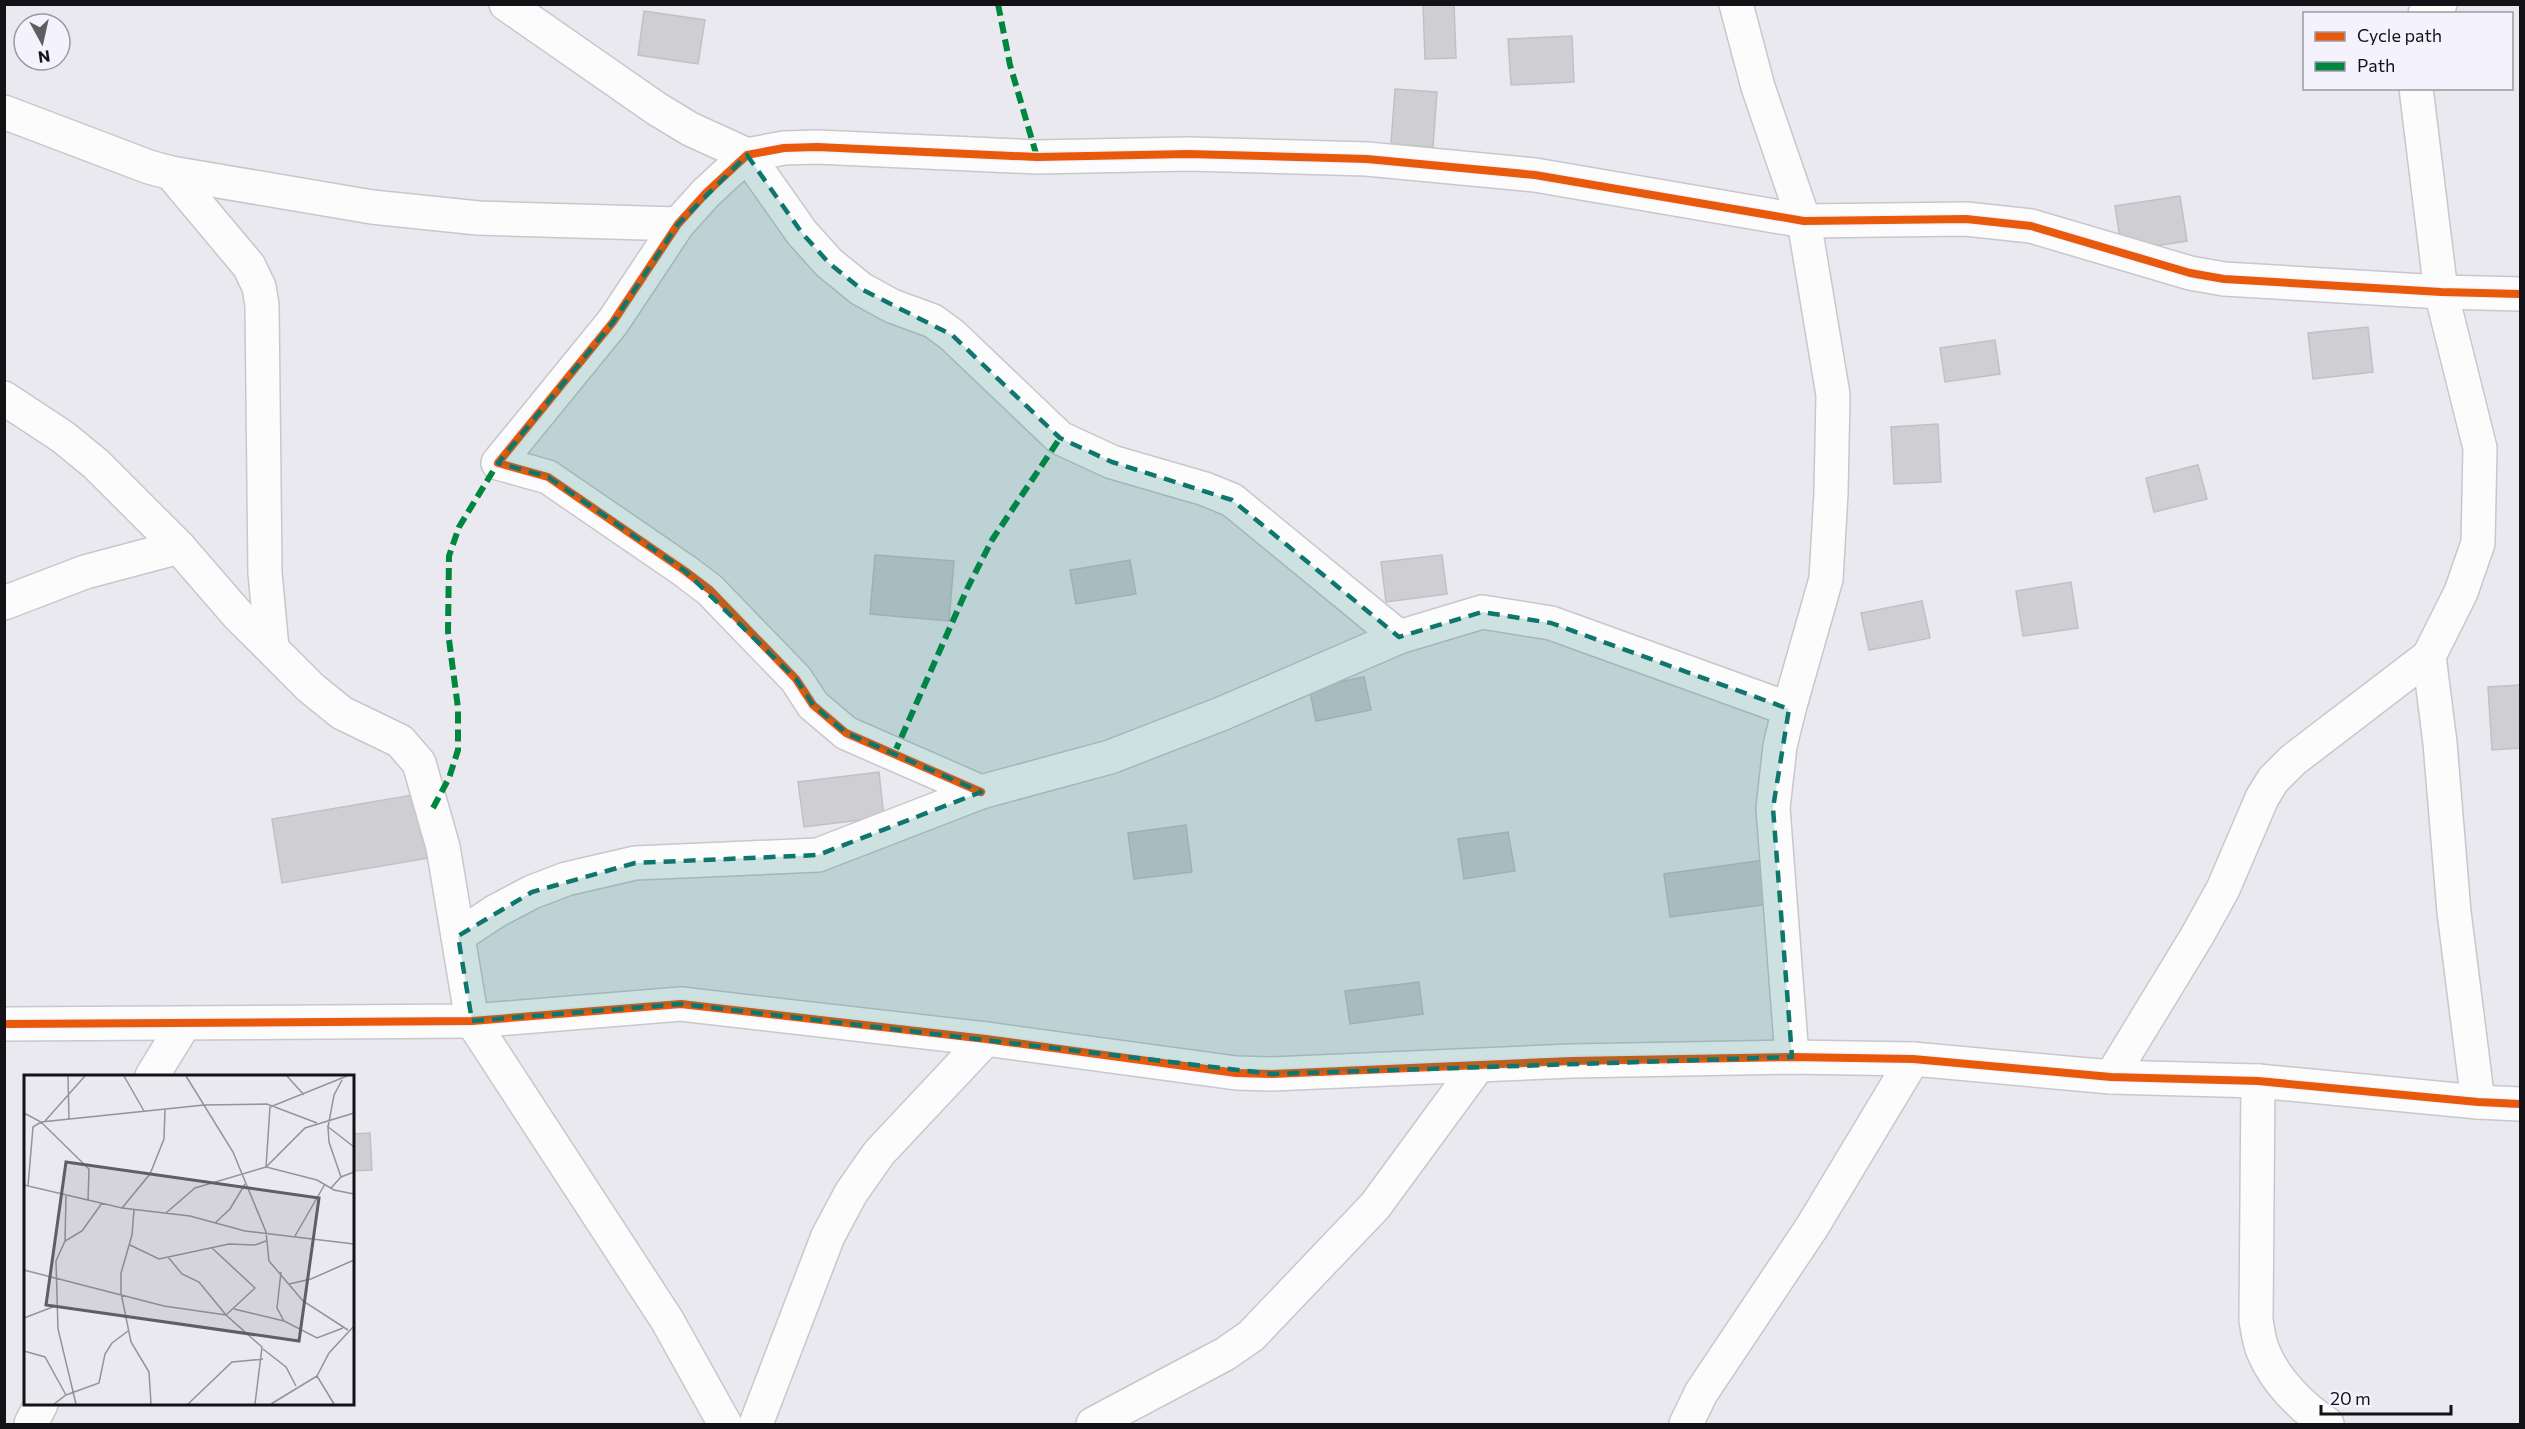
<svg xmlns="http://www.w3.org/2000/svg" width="2525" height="1429" viewBox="0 0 2525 1429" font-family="Commissioner,sans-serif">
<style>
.building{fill:#ceced3;stroke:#c0c0c5;stroke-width:1.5}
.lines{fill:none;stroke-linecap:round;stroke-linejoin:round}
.minor-casing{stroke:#c7c7cc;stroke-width:36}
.minor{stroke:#fcfcfd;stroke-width:33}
.quiet{stroke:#00873e;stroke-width:6;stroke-dasharray:12 6;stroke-linecap:butt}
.cycleway-casing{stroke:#f4f3fd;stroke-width:11}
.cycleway{stroke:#e8590c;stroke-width:8}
.marked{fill:#0f766e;fill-opacity:0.2;stroke:#0f766e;stroke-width:4.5;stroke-dasharray:12 8;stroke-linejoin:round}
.inset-road{fill:none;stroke:#939399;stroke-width:1.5}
.view{fill:#5e5e63;fill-opacity:0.15;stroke:#5e5e63;stroke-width:3}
.inset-edge{fill:none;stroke:#131317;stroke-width:3}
</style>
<rect width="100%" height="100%" fill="#e9e9ef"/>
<g class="building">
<path d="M1454 4 1456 58 1425 59 1423 5Z"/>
<path d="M644 11 705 20 698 64 638 55Z"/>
<path d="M1572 36 1574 82 1511 85 1508 39Z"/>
<path d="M1395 89 1437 92 1433 147 1391 144Z"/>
<path d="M2180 196 2187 241 2122 251 2115 206Z"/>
<path d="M2368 327 2373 372 2313 379 2308 333Z"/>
<path d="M1995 340 2000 374 1945 382 1940 348Z"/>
<path d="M1938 424 1941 482 1894 484 1891 427Z"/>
<path d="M2198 465 2207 499 2154 512 2146 478Z"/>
<path d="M875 555 954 561 949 621 870 614Z"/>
<path d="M1442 555 1447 594 1386 602 1381 562Z"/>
<path d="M1130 560 1136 594 1076 604 1070 570Z"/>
<path d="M2071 582 2078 628 2023 636 2016 591Z"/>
<path d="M1922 601 1930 638 1869 650 1861 613Z"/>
<path d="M1364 677 1371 710 1316 721 1309 688Z"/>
<path d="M2520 685V748L2492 750 2488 687Z"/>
<path d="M879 772 884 817 804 827 798 782Z"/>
<path d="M418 794 429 858 282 883 272 819Z"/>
<path d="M1186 825 1192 872 1134 879 1128 833Z"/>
<path d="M1508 832 1515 871 1464 879 1458 839Z"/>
<path d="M1764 860 1770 904 1670 917 1664 874Z"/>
<path d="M1419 982 1423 1014 1350 1024 1345 991Z"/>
<path d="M370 1133 372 1170 352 1171V1134Z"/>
</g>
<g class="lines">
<g class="minor-casing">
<g id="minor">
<path d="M506 4 657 109 690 129 747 155 802 233 829 263 861 289 892 306 933 321 952 335 1060 438 1112 462 1205 489 1232 500 1399 637"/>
<path d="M1736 4 1758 87 1804 221 1833 395 1831 493 1826 579 1789 709 1780 746 1773 808 1792 1057"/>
<path d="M2425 14 2440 4"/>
<path d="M4 112 149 167 171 173 249 266 259 287 262 305 265 573 272 648"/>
<path d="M171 173 372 207 478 218 678 224"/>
<path d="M4 398 63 437 96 464 179 547 237 614 311 688 342 713 400 741 419 763 443 847 472 1021 667 1320 725 1424"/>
<path d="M4 603 85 572 179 547"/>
<path d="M2429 656 2440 743 2454 912 2478 1102"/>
<path d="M981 792 846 733 813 705 796 679 710 590 685 571 548 477 498 463 613 322 678 224 706 193 747 155 784 148 817 147 1037 157 1188 154 1367 159 1535 175 1804 221 1966 219 2031 226 2190 273 2224 279 2441 292 2520 294"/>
<path d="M458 936 496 911 532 892 566 879 635 863 818 855 981 792 1110 757 1221 714 1399 637 1482 612 1551 623 1789 709"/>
<path d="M4 1024 472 1021 681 1004 986 1039 1236 1073 1272 1074 1572 1061 1792 1057 1913 1059 2111 1077 2258 1081 2478 1102 2520 1104"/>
<path d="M152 1076 184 1024"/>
<path d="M2111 1077 2197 936 2223 889 2262 798 2273 780 2293 760 2429 656 2461 592 2478 543 2480 448 2441 292 2416 88"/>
<path d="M2258 1081 2256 1320C2258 1331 2259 1343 2264 1353 2276 1382 2302 1407 2327 1424"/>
<path d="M31 1424 41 1404"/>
<path d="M756 1424 828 1236 851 1193 879 1153 986 1039"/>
<path d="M1093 1424 1225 1354 1251 1336 1375 1206 1477 1067"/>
<path d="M1686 1424 1701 1393 1812 1227 1913 1059"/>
</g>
</g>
<use href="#minor" class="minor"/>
<g class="quiet">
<path d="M998 4 1010 65 1037 157"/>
<path d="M894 754 967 589 992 540 1060 438"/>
<path d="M433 808 449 778 458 750V708L448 632 449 556 459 527 498 463"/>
</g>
<g class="cycleway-casing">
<g id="cycleway">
<path d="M981 792 846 733 813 705 796 679 710 590 685 571 548 477 498 463 613 322 678 224 706 193 747 155 784 148 817 147 1037 157 1188 154 1367 159 1535 175 1804 221 1966 219 2031 226 2190 273 2224 279 2441 292 2520 294"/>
<path d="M4 1024 472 1021 681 1004 986 1039 1236 1073 1272 1074 1572 1061 1792 1057 1913 1059 2111 1077 2258 1081 2478 1102 2520 1104"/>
</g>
</g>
<use href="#cycleway" class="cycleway"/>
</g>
<path class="marked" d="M747 155 802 233 829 263 861 289 952 335 1060 438 1112 462 1232 500 1399 637 1482 612 1551 623 1789 709 1773 808 1792 1057 1272 1074 681 1004 472 1021 458 936 532 892 635 863 818 855 981 792 846 733 813 705 796 679 685 571 548 477 498 463 613 322 678 224Z"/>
<g transform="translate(24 1075)">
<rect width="330" height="330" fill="#e9e9ef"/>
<path class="inset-road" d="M44 1 45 44M100 1 120 36M162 1 209 77 242 157 245 186 279 226 324 255M263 1 280 20M323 1 246 32 242 92 293 105 310 115 330 119M0 38 17 47 65 94 64 126M21 46 61 1M303 51 330 72M317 102 305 67 304 52 310 20 318 5M0 110 98 133 166 141 221 156 330 169M4 111 9 52 17 47 180 30 243 29 293 48M307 113 317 102 330 97M98 133 126 99 140 64 141 34M110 135 108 160 97 198V218L107 267 125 297 127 329M142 138 171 113 242 92 281 53 330 38M191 148 206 134 221 109M271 161 301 109M41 166 42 121M106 170 135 184 205 169 231 170 242 166M144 182 158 199 175 207 202 240 238 272 231 329M0 195 140 231 202 240 231 213 188 173M257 197 253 233 260 246 293 263 319 253M265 209 287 204 330 185M210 234 260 246M0 243 34 230M239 274 262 292 272 311M0 276 21 282 42 320M30 329 42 320 75 308 81 279 88 268 104 256M52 329 34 254 32 186 41 166 58 156 78 128M164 329 208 287 239 284M247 329 293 301M310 329 293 301 305 278 330 251"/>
<path class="view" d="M42 87 295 123 275 266 22 230Z"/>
<rect width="330" height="330" class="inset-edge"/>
</g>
<rect width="2525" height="1429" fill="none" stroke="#131317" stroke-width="12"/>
<rect x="2303" y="12" width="210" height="78" fill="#f4f3fd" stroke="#9a99a1" stroke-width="1.5"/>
<rect x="2315" y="32" width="30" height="9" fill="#e8590c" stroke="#9a99a1" stroke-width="1.5"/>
<text x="2357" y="42" font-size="18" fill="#131317">Cycle path</text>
<rect x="2315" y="62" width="30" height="9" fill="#00873e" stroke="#9a99a1" stroke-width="1.5"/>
<text x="2357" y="72" font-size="18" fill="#131317">Path</text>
<g transform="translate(42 42) rotate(172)"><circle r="28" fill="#f4f3fd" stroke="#9a99a1" stroke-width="1.5"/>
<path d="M0-4.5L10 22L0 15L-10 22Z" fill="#5e5e63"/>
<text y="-9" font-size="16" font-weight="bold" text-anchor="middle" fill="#131317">N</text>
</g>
<path d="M2321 1405v9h130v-9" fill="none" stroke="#131317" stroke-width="3"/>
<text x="2330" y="1405" font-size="18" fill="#131317" stroke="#f4f3fd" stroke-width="4.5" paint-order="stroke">20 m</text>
</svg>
